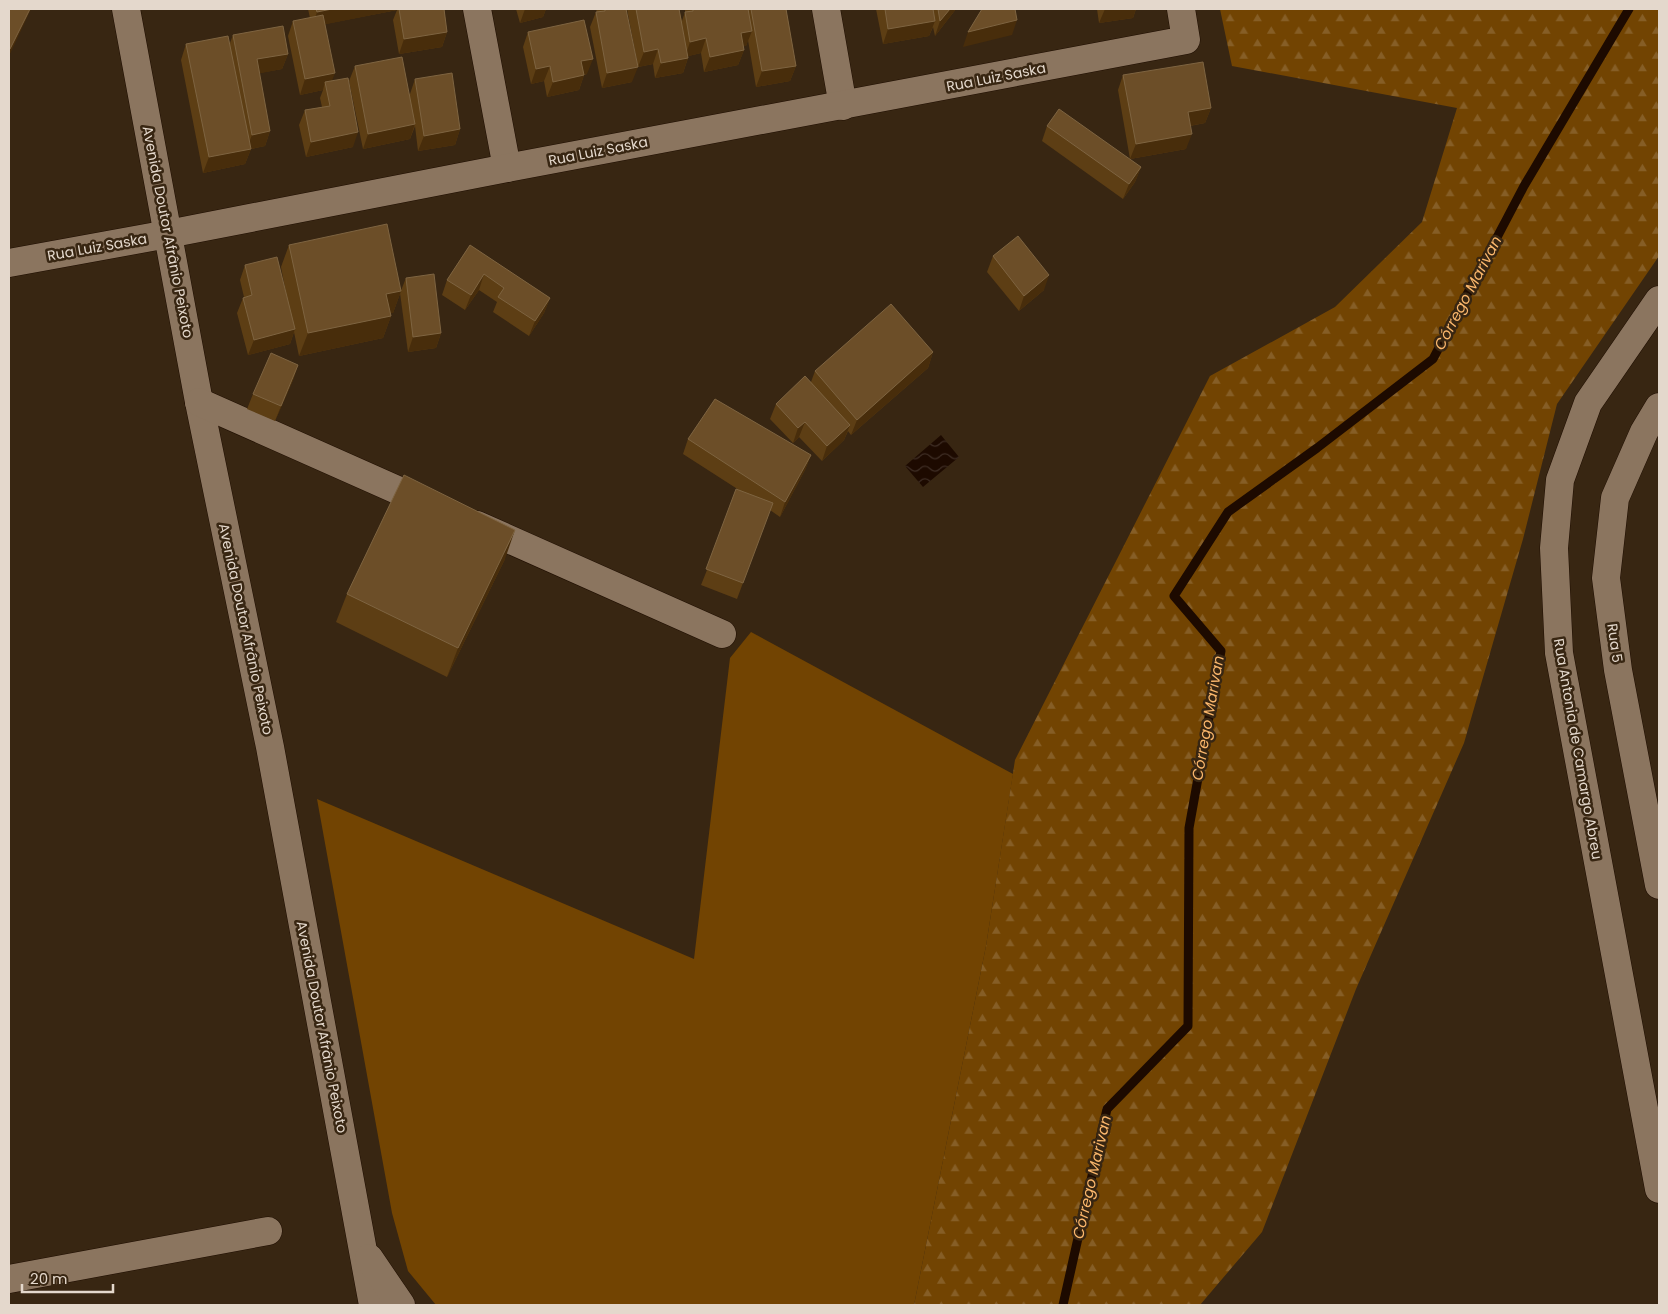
<svg xmlns="http://www.w3.org/2000/svg" width="1668" height="1314" viewBox="0 0 1668 1314" font-family="Poppins,sans-serif">
<style>
.green{fill:#724402}
.forest{fill:url(#forest-firs)}
.water{fill:url(#water-waves)}
.lines{fill:none;stroke-linecap:round;stroke-linejoin:round}
.stream{stroke:#1d0a00;stroke-width:9}
.minor-casing{stroke:#1f0e00;stroke-width:29}
.minor{stroke:#8b755f;stroke-width:28}
.wall{fill:#5d3e14}
.shaded-wall{fill:#482d0b}
.building{fill:#6c4e28;stroke:#7e6441}
.labels{text-anchor:middle;stroke-width:5;stroke-linejoin:round;paint-order:stroke}
.street-label{font-size:14px;fill:#e4d8cc;stroke:#382612}
.water-label{font-size:15px;font-style:italic;fill:#fbb76c;stroke:#382612}
</style>
<defs>
<pattern id="forest-firs" width="22" height="20" patternUnits="userSpaceOnUse" patternTransform="scale(1.25)"><rect width="22" height="20" fill="#724402"/><path d="M5 1l3.5 6h-7zM16 11l3.5 6h-7z" fill="#865e26"/></pattern>
<pattern id="water-waves" width="16" height="10" patternUnits="userSpaceOnUse" patternTransform="scale(1.25)"><rect width="16" height="10" fill="#1d0a00"/><path d="M0 5q4-4 8 0t8 0" fill="none" stroke="#3e2d24"/></pattern>
</defs>
<rect width="100%" height="100%" fill="#382612"/>
<path class="green" d="M751 632 1013 774 986 946 914 1305H436L408 1271 392 1213 317 799 694 959 730 658Z"/>
<path class="forest" d="M1220 9H1659V256L1557 404 1523 539 1464 743 1356 989 1262 1232 1200 1305H914L986 946 1015 760 1210 376 1335 307 1422 222 1457 108 1232 66Z"/>
<path class="water" d="M941 435 959 457 923 487 905 466Z"/>
<g class="lines">
<path class="stream" d="M1063 1305 1107 1109 1188 1026 1189 828 1221 651 1174 596 1228 512 1317 448 1433 359 1524 186 1629 9"/>
<g class="minor-casing">
<g id="minor">
<path d="M126 9 199 402 270 747 373 1305"/>
<path d="M477 9 507 168"/>
<path d="M826 9 843 106"/>
<path d="M9 263 168 234 507 168 1186 40 1181 9"/>
<path d="M1659 300 1588 403 1560 480 1554 548 1559 653 1659 1189"/>
<path d="M199 402 431 505"/>
<path d="M1659 407 1644 432 1615 498 1606 578 1618 670 1659 885"/>
<path d="M477 525 722 634"/>
<path d="M369 1258 401 1305"/>
<path d="M9 1279 268 1231"/>
</g>
</g>
<use href="#minor" class="minor"/>
</g>
<g class="wall">
<path d="M308 9H444L447 32 442 47 399 54 393 20 397 10 325 24 332 81 353 147 306 157 299 125 305 110 322 107 320 98 323 90 300 95 288 36 293 21 310 18Z"/>
<path d="M516 9H546L543 17 520 23Z"/>
<path d="M596 9H626L632 82 602 88 590 27 596 12H597Z"/>
<path d="M627 9H679L682 21 685 12V9H786L796 66 790 81 756 87 748 40 746 46H743L744 50 738 65 704 72 701 53 688 56V58L683 73 655 78 653 64 638 67Z"/>
<path d="M876 9H956L935 36 933 27 929 36 883 44Z"/>
<path d="M1097 9H1136L1133 18 1099 23Z"/>
<path d="M528 32 587 74 584 75 579 90 547 97 544 81 531 84 523 47Z"/>
<path d="M233 35 288 54 282 69 259 73 270 131 265 146 251 149 245 164 203 173 181 60 186 44 230 43Z"/>
<path d="M355 66 410 94 415 79 460 129 455 145 418 151 415 126 410 139 363 149 349 81Z"/>
<path d="M1123 75 1211 108 1205 123 1190 126 1186 149 1130 159 1118 90Z"/>
<path d="M1047 126 1141 167 1135 182 1123 199 1042 141Z"/>
<path d="M289 245 401 291 393 313H391V316L383 338 299 356 294 332 290 344 248 355 237 313 243 298 244 297 240 280 245 265 287 298 281 267Z"/>
<path d="M470 245 550 298 544 313 529 336 493 312 497 302 479 290 465 310 442 295 447 280Z"/>
<path d="M993 256 1044 290 1019 311 987 272Z"/>
<path d="M406 278 441 333 436 348 408 352 400 293Z"/>
<path d="M933 352 928 368 851 435 848 431 844 440 822 461 799 437 793 443 770 419 776 404 811 382 815 371Z"/>
<path d="M298 365 293 380 275 421 247 409 253 394Z"/>
<path d="M688 439 811 455 805 470 780 517 770 510 737 599 701 585 739 490 683 454Z"/>
<path d="M505 559 447 677 336 622 347 594Z"/>
</g>
<g class="shaded-wall">
<path d="M30 9H31L9 56 10 49Z"/>
<path d="M332 9H397V10L312 27 317 12Z"/>
<path d="M525 9H546L543 17 520 23Z"/>
<path d="M950 9H956L935 36 940 21Z"/>
<path d="M1105 9H1136L1133 18 1099 23Z"/>
<path d="M1017 20 1012 35 963 47 968 32Z"/>
<path d="M935 21 929 36 883 44 888 29Z"/>
<path d="M752 31 746 46 735 48 741 33Z"/>
<path d="M447 32 442 47 399 54 404 39Z"/>
<path d="M706 38 701 53 685 57 690 42Z"/>
<path d="M658 49 653 64 638 67 644 52Z"/>
<path d="M744 50 738 65 704 72 710 57Z"/>
<path d="M288 54 282 69 251 75 257 59Z"/>
<path d="M688 58 683 73 655 78 661 63Z"/>
<path d="M593 59 587 74 576 77 581 61Z"/>
<path d="M550 66 544 81 531 84 536 69Z"/>
<path d="M796 66 790 81 756 87 762 71Z"/>
<path d="M638 67 632 82 602 88 607 73Z"/>
<path d="M335 73 329 88 325 82 323 90 300 95 305 79Z"/>
<path d="M584 75 579 90 547 97 553 82Z"/>
<path d="M1211 108 1205 123 1183 127 1188 112Z"/>
<path d="M415 124 410 139 363 149 368 134Z"/>
<path d="M460 129 455 145 418 151 424 136Z"/>
<path d="M270 131 265 146 251 149 245 164 203 173 209 157 246 150 252 135Z"/>
<path d="M358 132 353 147 306 157 311 142Z"/>
<path d="M1192 134 1186 149 1130 159 1136 144Z"/>
<path d="M1141 167 1135 182 1123 199 1129 184Z"/>
<path d="M484 274 479 290 465 310 471 295Z"/>
<path d="M1049 275 1044 290 1019 311 1024 296Z"/>
<path d="M401 291 393 313 378 316 386 294Z"/>
<path d="M550 298 544 313 529 336 535 321Z"/>
<path d="M391 316 383 338 299 356 308 333Z"/>
<path d="M295 329 290 344 248 355 254 340Z"/>
<path d="M441 333 436 348 408 352 413 337Z"/>
<path d="M933 352 928 368 851 435 857 420Z"/>
<path d="M298 365 293 380 275 421 281 406Z"/>
<path d="M805 422 799 437 793 443 798 428Z"/>
<path d="M850 425 844 440 822 461 827 446Z"/>
<path d="M811 455 805 470 780 517 785 502Z"/>
<path d="M515 530 505 559 447 677 458 648Z"/>
</g>
<g class="building">
<path d="M9 9H30L10 49 9 48Z"/>
<path d="M316 9H332L317 12Z"/>
<path d="M399 9H444L447 32 404 39Z"/>
<path d="M605 9H626L638 67 607 73 596 12 605 11Z"/>
<path d="M636 9H679L688 58 661 63 658 49 644 52Z"/>
<path d="M693 9H748L752 31 741 33 744 50 710 57 706 38 690 42 685 12 693 11Z"/>
<path d="M751 9H786L796 66 762 71Z"/>
<path d="M885 9H933L935 21 888 29Z"/>
<path d="M938 9H950L940 21Z"/>
<path d="M982 9H1015L1017 20 968 32Z"/>
<path d="M323 15 335 73 305 79 293 21Z"/>
<path d="M584 20 593 59 581 61 584 75 553 82 550 66 536 69 528 32Z"/>
<path d="M283 26 288 54 257 59 270 131 252 135 233 35Z"/>
<path d="M228 36 251 149 209 157 186 44Z"/>
<path d="M402 57 415 124 368 134 355 66Z"/>
<path d="M1203 62 1211 108 1188 112 1192 134 1136 144 1123 75Z"/>
<path d="M452 73 460 129 424 136 415 79Z"/>
<path d="M348 78 358 132 311 142 305 110 330 106 325 82Z"/>
<path d="M1059 109 1141 167 1129 184 1047 126Z"/>
<path d="M387 224 401 291 386 294 391 316 308 333 289 245Z"/>
<path d="M1018 236 1049 275 1024 296 993 256Z"/>
<path d="M470 245 550 298 535 321 498 297 504 288 484 274 471 295 447 280Z"/>
<path d="M277 257 295 329 254 340 243 298 252 295 245 265Z"/>
<path d="M434 274 441 333 413 337 406 278Z"/>
<path d="M891 304 933 352 857 420 815 371Z"/>
<path d="M271 353 298 365 281 406 253 394Z"/>
<path d="M805 376 850 425 827 446 805 422 798 428 776 404Z"/>
<path d="M715 399 811 455 785 502 688 439Z"/>
<path d="M404 475 515 530 458 648 347 594Z"/>
<path d="M736 489 773 503 743 583 706 569Z"/>
</g>
<g class="labels">
<g class="street-label">
<text transform="translate(996 77) rotate(-11)" y="5">Rua Luiz Saska</text>
<text transform="translate(598 151) rotate(-11)" y="5">Rua Luiz Saska</text>
<text transform="translate(168 232) rotate(79)" y="5">Avenida Doutor Afrânio Peixoto</text>
<text transform="translate(97 247) rotate(-10)" y="5">Rua Luiz Saska</text>
<text transform="translate(246 629) rotate(78)" y="5">Avenida Doutor Afrânio Peixoto</text>
<text transform="translate(1615 643) rotate(82)" y="5">Rua 5</text>
<text transform="translate(1578 749) rotate(80)" y="5">Rua Antonia de Camargo Abreu</text>
<text transform="translate(322 1027) rotate(79)" y="5">Avenida Doutor Afrânio Peixoto</text>
</g>
<g class="water-label">
<text transform="translate(1468 293) rotate(-62)" y="5">Córrego Marivan</text>
<text transform="translate(1208 718) rotate(-80)" y="5">Córrego Marivan</text>
<text transform="translate(1092 1177) rotate(-77)" y="5">Córrego Marivan</text>
</g>
</g>
<rect width="1668" height="1314" fill="none" stroke="#e4d8cc" stroke-width="20"/>
<path d="M22 1284v8h91v-8" fill="none" stroke="#e4d8cc" stroke-width="2.5"/>
<text x="30" y="1284" font-size="15" fill="#e4d8cc" stroke="#382612" stroke-width="4" paint-order="stroke">20 m</text>
</svg>
